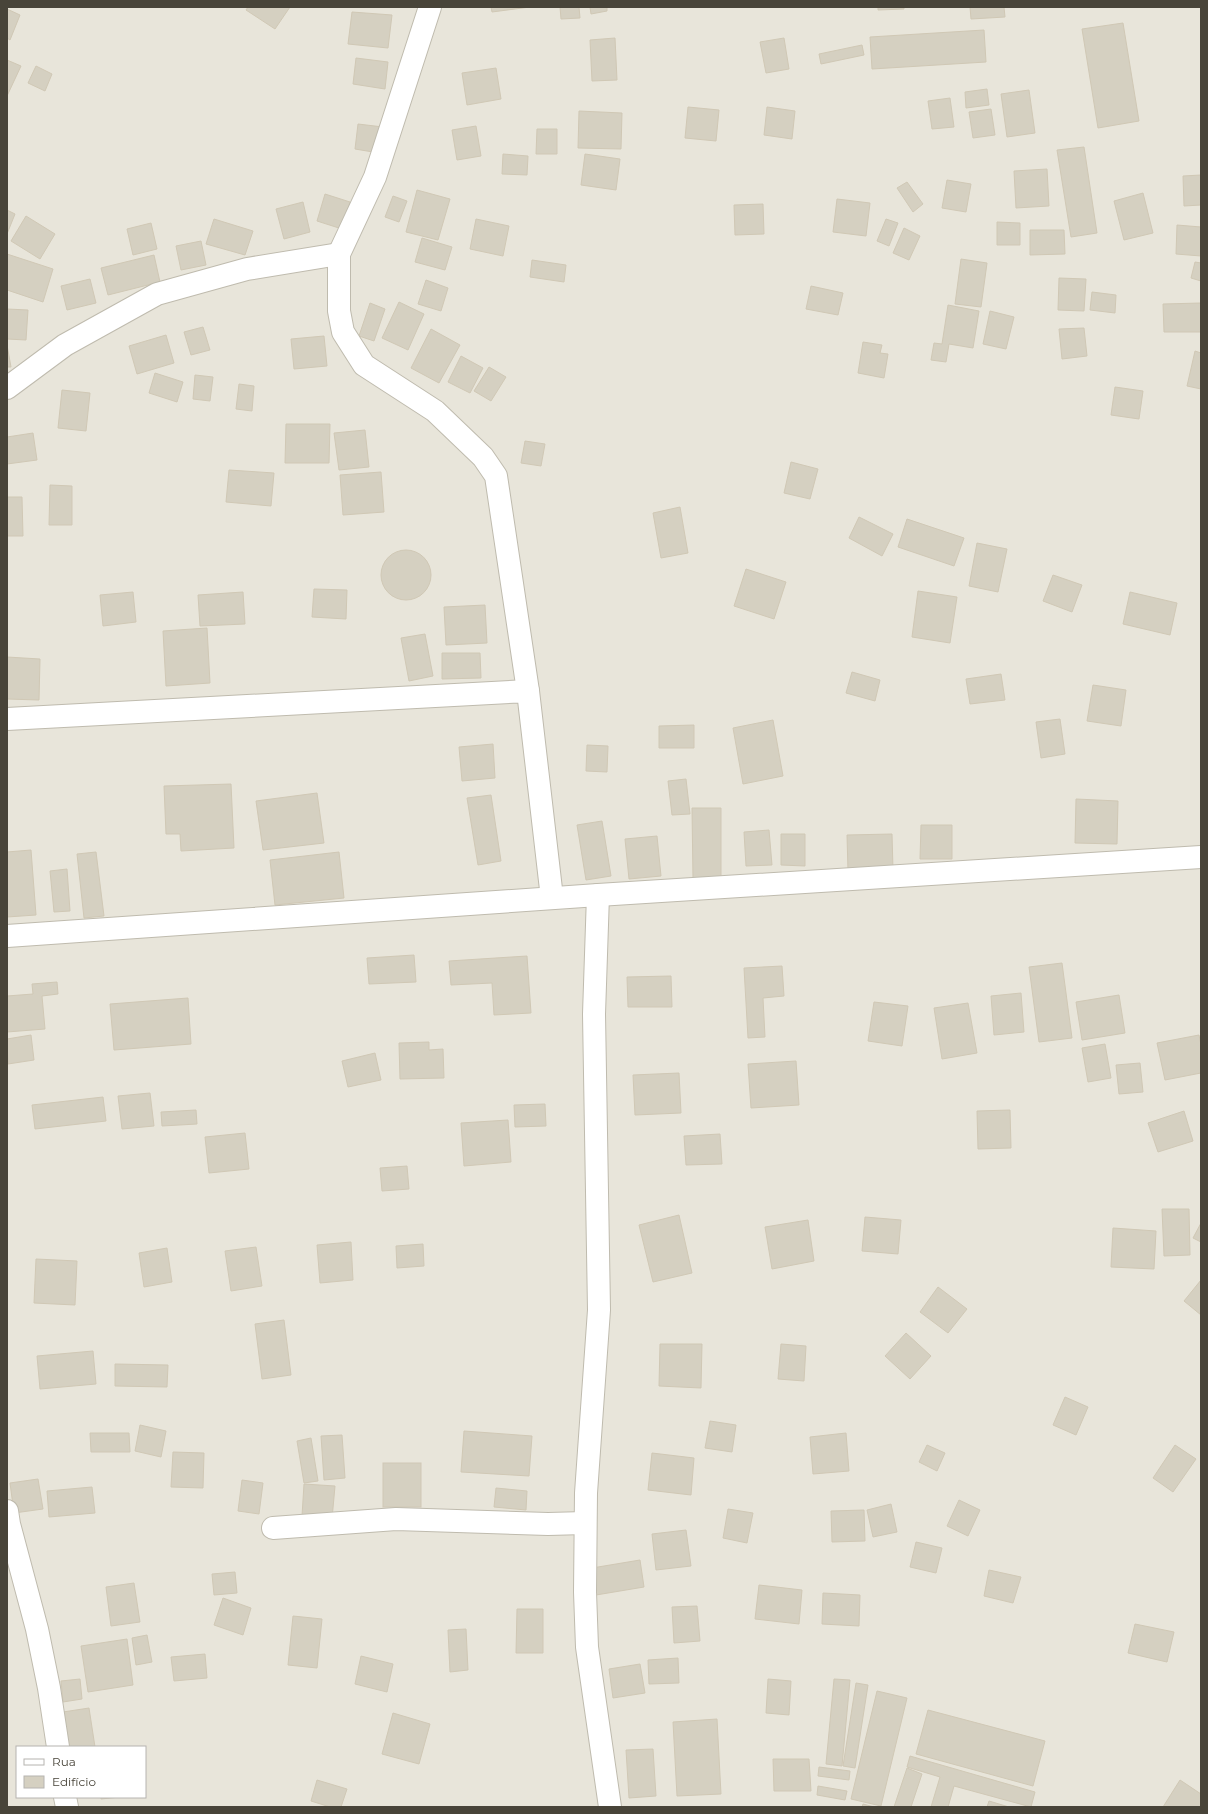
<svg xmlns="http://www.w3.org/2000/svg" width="1208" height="1814" viewBox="0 0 1208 1814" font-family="Montserrat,sans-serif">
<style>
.residential{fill:#e8e5da;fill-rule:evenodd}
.building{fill:#d5d0c1;stroke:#d0c8b5}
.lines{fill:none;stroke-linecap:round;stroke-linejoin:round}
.street-casing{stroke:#bfbbae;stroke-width:24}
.street{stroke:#fff;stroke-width:22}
</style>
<rect width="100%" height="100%" fill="#f4f3eb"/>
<path class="residential" d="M7 7H1201V1807H7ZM17 1747H145V1797H17Z"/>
<g class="building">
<path d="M248 7H290L275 29 246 10Z"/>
<path d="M491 7H530L492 12Z"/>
<path d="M560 7H579L580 18 561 19Z"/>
<path d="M590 7H607V11L591 14Z"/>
<path d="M878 7H904V9L878 10Z"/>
<path d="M970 7H1004L1005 17 971 19Z"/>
<path d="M7 9 20 15 10 40 7 38Z"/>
<path d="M352 12 392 15 388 48 348 44Z"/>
<path d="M1123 23 1139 121 1098 128 1082 29Z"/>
<path d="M984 30 986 62 872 69 870 37Z"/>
<path d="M615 38 617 80 592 81 590 40Z"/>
<path d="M784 38 789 69 766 73 760 42Z"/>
<path d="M862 45 864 55 821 64 819 54Z"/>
<path d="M356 58 388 62 385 89 353 84Z"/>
<path d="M7 60 21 66 7 96Z"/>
<path d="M36 66 52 74 45 91 28 83Z"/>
<path d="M496 68 501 99 467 105 462 73Z"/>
<path d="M987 89 989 105 966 108 965 92Z"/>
<path d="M1029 90 1035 133 1007 137 1001 94Z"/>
<path d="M950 98 954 127 932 129 928 101Z"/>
<path d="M688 107 719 110 716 141 685 138Z"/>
<path d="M767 107 795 111 792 139 764 135Z"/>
<path d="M991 109 995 135 973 138 969 112Z"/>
<path d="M579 111 622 113 621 149 578 148Z"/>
<path d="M358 124 383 127 379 153 355 149Z"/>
<path d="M476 126 481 156 457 160 452 130Z"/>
<path d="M537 129H557V154H536Z"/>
<path d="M1084 147 1097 233 1071 237 1057 150Z"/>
<path d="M503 154 528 156 527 175 502 174Z"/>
<path d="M585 154 620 159 616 190 581 185Z"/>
<path d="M1047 169 1049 206 1016 208 1014 171Z"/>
<path d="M1201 175V205L1184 206 1183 176Z"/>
<path d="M947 180 971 184 966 212 942 208Z"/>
<path d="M907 182 923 204 913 212 897 188Z"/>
<path d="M417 190 450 199 438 240 406 232Z"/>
<path d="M1143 193 1153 233 1124 240 1114 201Z"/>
<path d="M325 194 350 202 342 229 317 221Z"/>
<path d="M393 196 407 201 399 222 385 217Z"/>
<path d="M837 199 870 203 866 236 833 232Z"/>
<path d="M303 202 310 232 284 239 276 209Z"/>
<path d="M763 204 764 234 735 235 734 205Z"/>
<path d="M7 210 15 214 7 234Z"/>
<path d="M26 216 55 234 40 259 11 241Z"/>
<path d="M214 219 253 231 245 255 206 244Z"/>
<path d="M476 219 509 226 503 256 470 249Z"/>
<path d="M886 219 898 223 889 246 877 241Z"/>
<path d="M997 222 1020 223V245H997Z"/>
<path d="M151 223 157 249 133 255 127 229Z"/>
<path d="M1177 225 1201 227V256L1176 254Z"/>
<path d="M904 228 920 236 909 260 893 253Z"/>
<path d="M1030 230H1064L1065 254 1030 255Z"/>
<path d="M422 238 452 247 445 270 415 262Z"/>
<path d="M201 241 206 265 181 270 176 246Z"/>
<path d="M7 254 53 269 43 302 7 290Z"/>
<path d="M154 255 160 282 108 295 101 268Z"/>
<path d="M961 259 987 263 981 307 955 304Z"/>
<path d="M532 260 566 265 564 282 530 277Z"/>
<path d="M1195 262 1201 263V281L1191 278Z"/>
<path d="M1059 278 1086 279 1084 311 1058 310Z"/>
<path d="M90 279 96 303 67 310 61 286Z"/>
<path d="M426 280 448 288 441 311 418 304Z"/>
<path d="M811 286 843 293 838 315 806 309Z"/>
<path d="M1092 292 1116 295 1115 313 1090 310Z"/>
<path d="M399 302 424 314 408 350 382 338Z"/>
<path d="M370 303 385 309 374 341 359 336Z"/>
<path d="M1201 303V332H1164L1163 304Z"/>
<path d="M948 305 979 311 973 348 949 344 946 362 931 360 934 343 942 344Z"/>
<path d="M7 309 28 310 26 340 7 339Z"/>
<path d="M990 311 1014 317 1006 349 983 344Z"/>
<path d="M203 327 210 350 191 355 184 332Z"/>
<path d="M1084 328 1087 356 1062 359 1059 329Z"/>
<path d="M431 329 460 345 439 383 411 368Z"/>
<path d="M166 335 174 363 137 374 129 346Z"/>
<path d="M324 336 327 366 294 369 291 339Z"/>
<path d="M863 342 882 345 880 353 888 354 884 378 858 373Z"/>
<path d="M7 345 11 367H7Z"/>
<path d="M1195 351 1201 353V389L1187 386Z"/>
<path d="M461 356 483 368 470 393 448 382Z"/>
<path d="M489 367 506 377 491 401 474 391Z"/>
<path d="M155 373 183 382 177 402 149 393Z"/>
<path d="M195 375 213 377 210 401 193 399Z"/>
<path d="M239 384 254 386 252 411 236 409Z"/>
<path d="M1115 387 1143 391 1139 419 1111 415Z"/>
<path d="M62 390 90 393 86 431 58 428Z"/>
<path d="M286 424H330L329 463H285Z"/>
<path d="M365 430 369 467 339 470 334 433Z"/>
<path d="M33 433 37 460 7 464V437Z"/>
<path d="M525 441 545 444 541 466 521 463Z"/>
<path d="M791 462 818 469 810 499 784 493Z"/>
<path d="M229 470 274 473 271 506 226 502Z"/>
<path d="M381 472 384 512 343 515 340 475Z"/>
<path d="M50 485 72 486V525H49Z"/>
<path d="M7 497H22L23 536H7Z"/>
<path d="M680 507 688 553 661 558 653 513Z"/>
<path d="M859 517 893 534 882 556 849 538Z"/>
<path d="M907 519 964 538 954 566 898 547Z"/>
<path d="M977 543 1007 549 998 592 969 586Z"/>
<circle cx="406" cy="575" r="25"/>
<path d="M746 569 786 582 774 619 734 606Z"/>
<path d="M1053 575 1082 585 1072 612 1043 601Z"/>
<path d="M314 589 347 590 346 619 312 617Z"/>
<path d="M918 591 957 597 950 643 912 637Z"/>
<path d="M133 592 136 622 103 626 100 595Z"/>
<path d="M243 592 245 624 200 626 198 595Z"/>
<path d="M1130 592 1177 603 1170 635 1123 624Z"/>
<path d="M485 605 487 643 446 645 444 607Z"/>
<path d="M207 628 210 683 166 686 163 631Z"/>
<path d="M425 634 433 676 409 681 401 638Z"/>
<path d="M442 653H480L481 678 442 679Z"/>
<path d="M7 657 40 659 39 700 7 699Z"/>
<path d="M852 672 880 680 875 701 846 693Z"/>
<path d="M1001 674 1005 700 970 704 966 679Z"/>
<path d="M1093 685 1126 690 1121 726 1087 721Z"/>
<path d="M1060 719 1065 754 1041 758 1036 722Z"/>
<path d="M773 720 783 776 743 784 733 728Z"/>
<path d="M694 725V748H659V726Z"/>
<path d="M493 744 495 778 462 781 459 747Z"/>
<path d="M587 745 608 746 607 772 586 771Z"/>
<path d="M686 779 690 814 672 815 668 781Z"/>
<path d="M231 784 234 848 181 851 180 834H166L164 786Z"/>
<path d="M317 793 324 843 263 850 256 801Z"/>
<path d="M491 795 501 861 478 865 467 798Z"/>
<path d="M1076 799 1118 801 1117 844 1075 843Z"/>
<path d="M692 808H721V880L693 879Z"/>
<path d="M602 821 611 876 586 880 577 825Z"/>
<path d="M921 825H952V859H920Z"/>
<path d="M769 830 772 865 746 866 744 832Z"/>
<path d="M781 834H805V866L781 865Z"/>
<path d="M892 834 893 870 848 871 847 835Z"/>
<path d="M657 836 661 876 629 879 625 839Z"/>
<path d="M31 850 36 915 7 917V852Z"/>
<path d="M96 852 104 916 84 918 77 854Z"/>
<path d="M339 852 344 898 275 905 270 860Z"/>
<path d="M67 869 70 911 54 912 50 871Z"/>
<path d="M414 955 416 982 369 984 367 958Z"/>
<path d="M527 956 531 1013 494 1015 492 983 451 985 449 961Z"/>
<path d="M1062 963 1072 1038 1039 1042 1029 967Z"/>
<path d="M782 966 784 996 763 998 765 1037 748 1038 744 968Z"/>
<path d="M671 976 672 1007H628L627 977Z"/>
<path d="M57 982 58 994 42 996 45 1029 7 1032V996L33 994 32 984Z"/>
<path d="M1021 993 1024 1032 994 1035 991 996Z"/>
<path d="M1119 995 1125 1033 1082 1040 1076 1002Z"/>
<path d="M188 998 191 1044 114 1050 110 1004Z"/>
<path d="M874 1002 908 1006 902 1046 868 1041Z"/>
<path d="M968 1003 977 1053 942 1059 934 1008Z"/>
<path d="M31 1035 34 1060 8 1064 7 1039Z"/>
<path d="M1199 1035 1201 1045V1073L1165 1080 1157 1043Z"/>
<path d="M429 1042V1050L443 1049 444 1078 400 1079 399 1043Z"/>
<path d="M1105 1044 1111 1078 1088 1082 1082 1048Z"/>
<path d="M375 1053 381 1080 348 1087 342 1061Z"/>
<path d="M796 1061 799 1105 751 1108 748 1064Z"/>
<path d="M1140 1063 1143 1092 1119 1094 1116 1065Z"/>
<path d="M679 1073 681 1113 635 1115 633 1075Z"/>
<path d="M150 1093 154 1126 122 1129 118 1096Z"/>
<path d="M103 1097 106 1121 35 1129 32 1105Z"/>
<path d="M545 1104 546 1126 515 1127 514 1105Z"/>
<path d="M196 1110 197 1124 162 1126 161 1112Z"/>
<path d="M1010 1110 1011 1148 978 1149 977 1111Z"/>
<path d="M1184 1111 1193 1141 1158 1152 1148 1123Z"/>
<path d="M508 1120 511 1162 464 1166 461 1123Z"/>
<path d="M245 1133 249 1169 209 1173 205 1137Z"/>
<path d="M720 1134 722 1164 686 1165 684 1136Z"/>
<path d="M407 1166 409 1189 382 1191 380 1168Z"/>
<path d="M1162 1209H1189L1190 1255 1164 1256Z"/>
<path d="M679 1215 692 1273 653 1282 639 1225Z"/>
<path d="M865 1217 901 1220 898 1254 862 1251Z"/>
<path d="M808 1220 814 1261 772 1269 765 1227Z"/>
<path d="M1201 1223V1242L1193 1238Z"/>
<path d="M1113 1228 1156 1231 1154 1269 1111 1267Z"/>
<path d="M351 1242 353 1280 320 1283 317 1245Z"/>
<path d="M423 1244 424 1266 397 1268 396 1246Z"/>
<path d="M256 1247 262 1286 231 1291 225 1251Z"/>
<path d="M167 1248 172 1282 144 1287 139 1253Z"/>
<path d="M36 1259 77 1261 75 1305 34 1303Z"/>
<path d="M1201 1280V1315L1184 1301Z"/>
<path d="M938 1287 967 1309 948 1333 920 1312Z"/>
<path d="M284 1320 291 1375 262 1379 255 1324Z"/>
<path d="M906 1333 931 1356 910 1379 885 1356Z"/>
<path d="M660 1344H702L701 1388 659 1386Z"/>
<path d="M781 1344 806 1346 804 1381 778 1379Z"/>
<path d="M93 1351 96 1384 40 1389 37 1356Z"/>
<path d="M115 1364 168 1365 167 1387 115 1386Z"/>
<path d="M1065 1397 1088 1407 1076 1435 1053 1425Z"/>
<path d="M710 1421 736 1425 732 1452 705 1448Z"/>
<path d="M140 1425 166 1431 161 1457 135 1451Z"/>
<path d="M464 1431 532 1436 529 1476 461 1472Z"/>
<path d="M90 1433H129L130 1452H91Z"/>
<path d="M846 1433 849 1471 813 1474 810 1437Z"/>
<path d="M342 1435 345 1478 324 1480 321 1436Z"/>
<path d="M311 1438 318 1481 304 1483 297 1441Z"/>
<path d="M927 1445 945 1453 937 1471 919 1462Z"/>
<path d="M1175 1445 1196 1459 1173 1492 1153 1478Z"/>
<path d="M173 1452 204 1453 203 1488 171 1487Z"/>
<path d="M652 1453 694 1458 691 1495 648 1490Z"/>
<rect x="383" y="1463" width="38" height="44"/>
<path d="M38 1479 43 1509 14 1513 10 1483Z"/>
<path d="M242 1480 263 1483 259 1514 238 1511Z"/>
<path d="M304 1484 335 1486 332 1519 302 1516Z"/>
<path d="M92 1487 95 1513 49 1517 47 1491Z"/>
<path d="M496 1488 527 1491 526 1510 494 1507Z"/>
<path d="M959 1500 980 1510 968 1536 947 1526Z"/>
<path d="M891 1504 897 1532 873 1537 867 1510Z"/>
<path d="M728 1509 753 1513 747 1543 723 1538Z"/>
<path d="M864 1510 865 1541 832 1542 831 1511Z"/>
<path d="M686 1530 691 1566 656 1570 652 1534Z"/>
<path d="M916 1542 942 1548 936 1573 910 1567Z"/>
<path d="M640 1560 644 1587 596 1595 592 1568Z"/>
<path d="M989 1570 1021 1577 1013 1603 984 1596Z"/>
<path d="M235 1572 237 1593 214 1595 212 1574Z"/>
<path d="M134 1583 140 1622 111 1626 106 1587Z"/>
<path d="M759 1585 802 1590 799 1624 755 1619Z"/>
<path d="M823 1593 860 1595 859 1626 822 1624Z"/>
<path d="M223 1598 251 1608 243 1635 214 1625Z"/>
<path d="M697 1606 700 1641 674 1643 672 1607Z"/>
<path d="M517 1609H543V1653H516Z"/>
<path d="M293 1616 322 1619 317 1668 288 1665Z"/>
<path d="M1135 1624 1174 1632 1167 1662 1128 1653Z"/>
<path d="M466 1629 468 1670 450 1672 448 1630Z"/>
<path d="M147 1635 152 1662 136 1665 132 1638Z"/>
<path d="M127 1639 133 1685 88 1692 81 1646Z"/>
<path d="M205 1654 207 1678 174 1681 171 1657Z"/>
<path d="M361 1656 393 1664 387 1692 355 1684Z"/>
<path d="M678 1658 679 1683 649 1684 648 1660Z"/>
<path d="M640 1664 645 1693 613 1698 609 1669Z"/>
<path d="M80 1679 82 1699 63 1702 61 1681Z"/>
<path d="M768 1679 791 1681 789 1715 766 1713Z"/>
<path d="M834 1679 850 1680 842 1766 826 1764Z"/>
<path d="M856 1683 868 1685 855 1768 843 1766Z"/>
<path d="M877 1691 907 1698 881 1806 851 1799Z"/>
<path d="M89 1708 95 1747H68L63 1712Z"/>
<path d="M928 1710 1045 1741 1033 1786 916 1754Z"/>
<path d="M393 1713 430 1724 419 1764 382 1754Z"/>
<path d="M717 1719 721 1794 677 1796 673 1722Z"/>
<path d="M653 1749 656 1796 629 1798 626 1750Z"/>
<path d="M910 1756 1035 1792 1031 1807 954 1786 948 1807H931L940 1777 907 1767Z"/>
<path d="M773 1759H809L811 1791H774Z"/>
<path d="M819 1767 850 1771 849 1780 818 1776Z"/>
<path d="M907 1768 922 1774 911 1807H894Z"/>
<path d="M317 1780 347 1789 341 1807H330L311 1801Z"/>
<path d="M1180 1780 1201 1794V1807H1163Z"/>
<path d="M818 1786 847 1791 845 1800 817 1795Z"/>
<path d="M101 1797H120L101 1799Z"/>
<path d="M989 1801 1009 1807H987Z"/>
<path d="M863 1804 874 1807H862Z"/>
</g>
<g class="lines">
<g class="street-casing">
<g id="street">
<path d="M430 7 375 177 339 254V311L343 332 364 365 435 411 483 457 496 476 528 691"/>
<path d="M7 388 65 345 157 294 247 269 339 254"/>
<path d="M7 719 528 691 552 898"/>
<path d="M598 895 594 1014 599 1310 586 1493 585 1592 587 1647 610 1807"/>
<path d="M7 936 598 895 1201 857"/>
<path d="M7 1511 9 1524 37 1629 49 1688 58 1747"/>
<path d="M273 1528 396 1519 548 1524 585 1523"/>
<path d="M65 1797 67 1807"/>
</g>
</g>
<use href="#street" class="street"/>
</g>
<rect width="1208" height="1814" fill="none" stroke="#484439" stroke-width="16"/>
<rect x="16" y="1746" width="130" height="52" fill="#ffffff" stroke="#b6b4b0"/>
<rect x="24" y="1759" width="20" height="6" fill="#ffffff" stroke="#b6b4b0"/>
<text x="52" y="1766" font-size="12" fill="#484439">Rua</text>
<rect x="24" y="1776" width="20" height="12" fill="#d5d0c1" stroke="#b6b4b0"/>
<text x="52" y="1786" font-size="12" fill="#484439">Edifício</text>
</svg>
